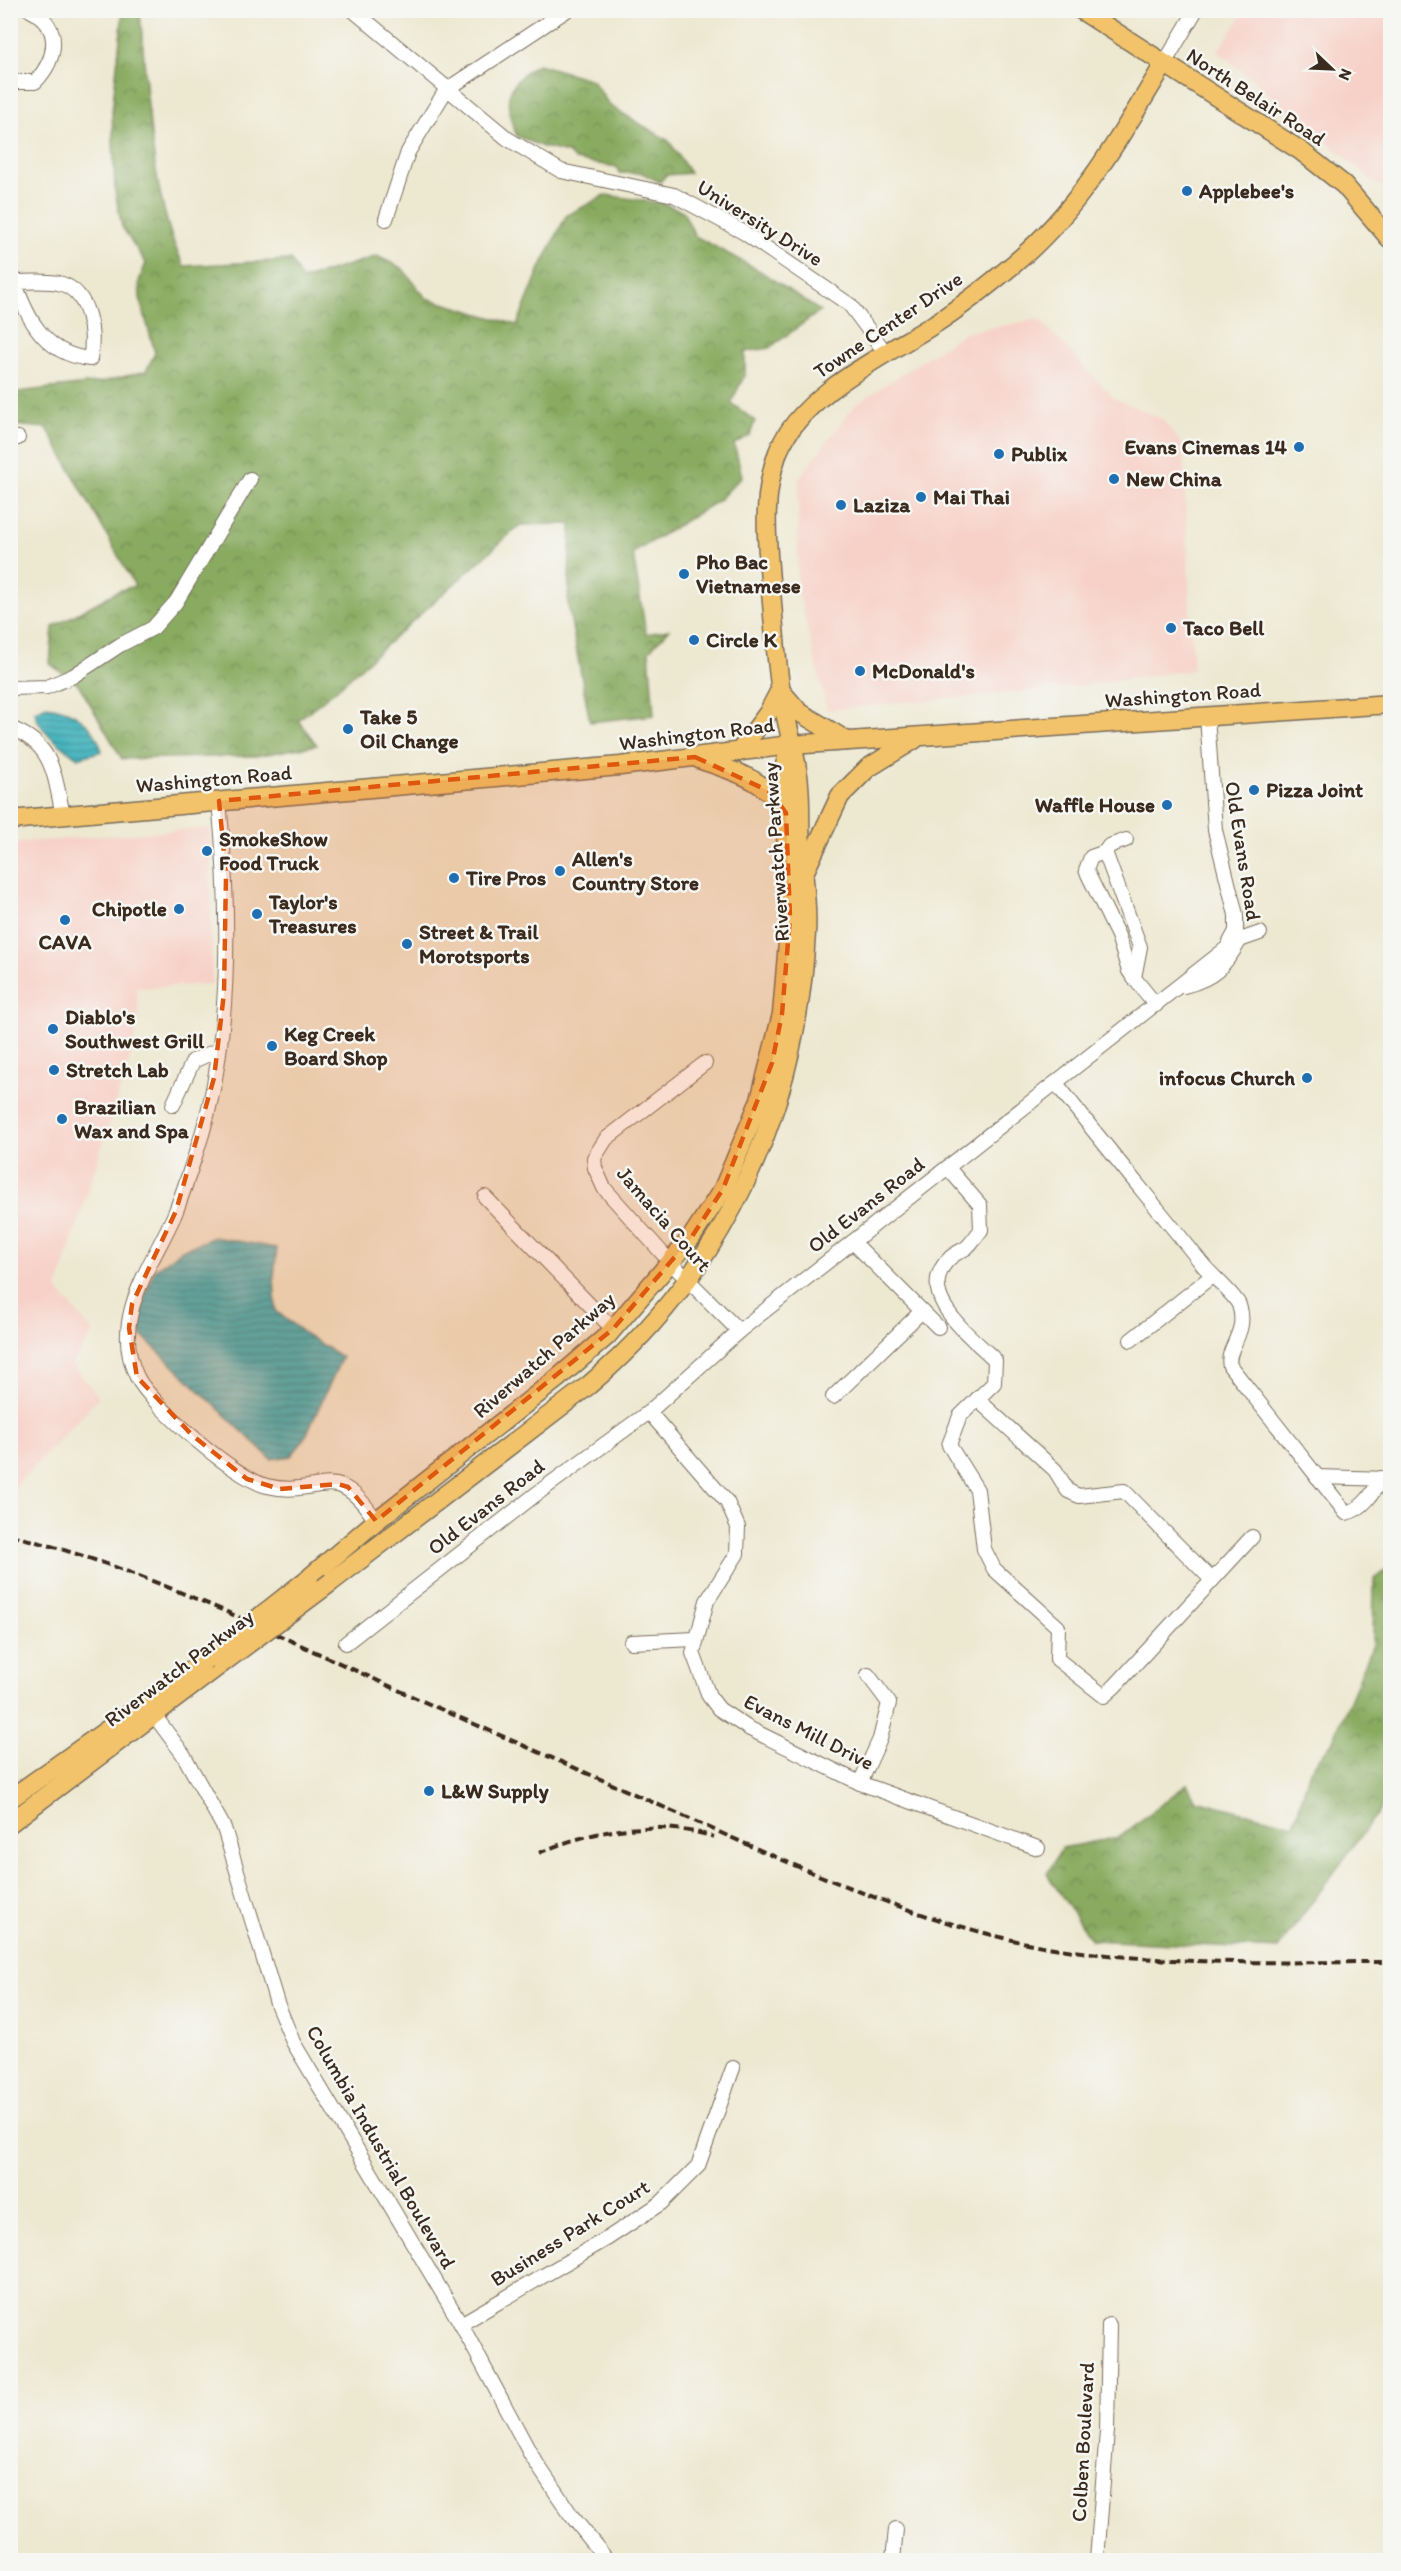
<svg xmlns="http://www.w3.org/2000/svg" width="1401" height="2571" viewBox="0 0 1401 2571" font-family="Itim,sans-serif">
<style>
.built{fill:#f7d1c8}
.forest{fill:url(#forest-crowns);stroke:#626a3f;stroke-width:1.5}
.water{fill:url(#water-rules);stroke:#406e6e;stroke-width:1.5}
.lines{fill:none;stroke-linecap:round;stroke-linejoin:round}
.minor-casing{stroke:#796c5c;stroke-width:16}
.major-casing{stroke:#796c5c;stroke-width:21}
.minor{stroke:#fff;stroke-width:14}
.major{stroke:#f2c36a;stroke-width:18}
.rail{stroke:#3b2a1e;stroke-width:4;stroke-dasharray:9 4.5;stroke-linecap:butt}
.major-bridge-casing{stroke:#796c5c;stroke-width:21;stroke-linecap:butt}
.major-bridge{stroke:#f2c36a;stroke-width:18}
.marked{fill:#df570d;fill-opacity:0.2;stroke:#df570d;stroke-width:4.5;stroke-dasharray:12 8;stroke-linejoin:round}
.poi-dot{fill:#1f6fb2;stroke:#f6f6f2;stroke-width:2}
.labels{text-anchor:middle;stroke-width:5;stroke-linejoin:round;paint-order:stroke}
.street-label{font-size:21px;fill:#3b2a1e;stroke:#f6f6f2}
.poi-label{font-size:21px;font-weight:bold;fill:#3b2a1e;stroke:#f6f6f2;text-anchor:start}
</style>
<defs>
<pattern id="forest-crowns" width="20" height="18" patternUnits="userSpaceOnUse" patternTransform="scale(1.5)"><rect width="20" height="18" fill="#89ab60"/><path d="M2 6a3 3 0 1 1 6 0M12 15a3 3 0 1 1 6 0" fill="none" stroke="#718b4f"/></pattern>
<pattern id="water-rules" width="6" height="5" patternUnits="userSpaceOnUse" patternTransform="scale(1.5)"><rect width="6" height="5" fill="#44b3bd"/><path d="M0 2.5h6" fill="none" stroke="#3a9299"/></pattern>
</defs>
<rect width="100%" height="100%" fill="#f6f6f2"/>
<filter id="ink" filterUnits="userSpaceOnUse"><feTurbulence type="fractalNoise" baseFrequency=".0167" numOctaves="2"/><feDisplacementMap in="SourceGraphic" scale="12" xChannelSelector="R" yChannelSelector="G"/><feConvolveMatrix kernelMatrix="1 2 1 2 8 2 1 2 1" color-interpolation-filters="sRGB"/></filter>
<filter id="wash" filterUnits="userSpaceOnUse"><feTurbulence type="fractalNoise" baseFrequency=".008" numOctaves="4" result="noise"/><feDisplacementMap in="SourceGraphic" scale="24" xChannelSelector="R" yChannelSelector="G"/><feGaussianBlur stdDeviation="1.35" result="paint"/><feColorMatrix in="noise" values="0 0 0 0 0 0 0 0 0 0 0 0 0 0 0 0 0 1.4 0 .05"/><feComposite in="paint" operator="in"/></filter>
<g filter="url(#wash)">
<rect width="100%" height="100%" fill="#ede8d0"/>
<g class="built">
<path d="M1245 11H1390V195L1218 51Z"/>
<path d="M1039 319 1114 398 1162 419 1183 446 1193 670 1079 686 827 710 797 586 799 478 855 405 964 333Z"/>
<path d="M210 828 212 984 136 988 139 1016 132 1051 57 1289 93 1332 72 1364 99 1397 14 1488 10 1486 11 843Z"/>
</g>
<g class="forest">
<path d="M123 11H140C147 86 150 200 184 266L291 260 302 280 377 256 402 268 426 298 517 325 541 266 566 216 605 195 661 203 683 211 695 236 760 271 820 311 769 348 745 352V374L731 403 755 421 750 435 734 444 742 476 719 500 633 553 646 634 669 630 649 651 654 715 590 722 568 605 571 524 520 525 338 688 298 720 317 745 256 756 122 759 79 685 50 664 53 627 118 591 135 586 47 428 11 425 10 393 103 382 146 371 155 353 140 298 139 281 146 263 122 227 115 191 112 111Z"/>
<path d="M538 64 592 80 610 106 669 141 690 173 666 175 660 182 642 173H619L617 167 575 160 568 153 543 147 517 136C502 102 505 83 538 64Z"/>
<path d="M1390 1567V1796L1278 1949 1091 1940 1047 1874 1062 1848 1120 1837 1187 1784 1196 1800 1294 1825 1310 1770 1332 1743 1373 1645 1374 1579Z"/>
</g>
<g class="water">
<path d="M46 706C73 709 94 723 102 751L78 758C63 747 38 731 35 712Z"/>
<path d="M214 1237 277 1248 274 1277 276 1311 305 1334 342 1357 304 1440 291 1456 271 1459 140 1334 138 1315 154 1270 182 1250Z"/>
</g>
</g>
<g filter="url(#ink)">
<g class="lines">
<g class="minor-casing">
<g id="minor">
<path d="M353 10 508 139 561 171 674 195 743 232 850 305 885 352"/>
<path d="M1164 64 1196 10"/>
<path d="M10 82H35C57 59 63 26 30 10"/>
<path d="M386 219 408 152 446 90 567 10"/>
<path d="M10 270C25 312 40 354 90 359 95 335 90 293 62 284 49 280 29 282 15 282"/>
<path d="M10 439 18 438"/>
<path d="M10 688 47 687 73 676 120 645 153 628 176 602 250 479"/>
<path d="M10 728C54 744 54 775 63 815"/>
<path d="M219 801C230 911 233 1041 198 1147 191 1168 184 1190 176 1211 155 1262 108 1317 137 1377 151 1405 236 1479 267 1486 321 1499 335 1457 376 1521"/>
<path d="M1126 840 1109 846 1105 852 1140 947 1134 978 1156 1005"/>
<path d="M1105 852 1091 857 1086 870 1118 936 1129 971 1134 978"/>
<path d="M1184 986C1215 978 1224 967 1240 940L1260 933"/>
<path d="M705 1063 606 1139 594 1158 595 1168 604 1188 671 1263 739 1331"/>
<path d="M1056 1083C1104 1145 1154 1204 1203 1265 1211 1275 1235 1295 1239 1305 1249 1333 1225 1348 1230 1366L1346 1513C1364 1509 1373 1493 1381 1478"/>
<path d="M173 1105 193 1061 218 1050"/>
<path d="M948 1168 980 1205 981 1230C976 1236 972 1243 966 1248 961 1251 954 1254 950 1258 912 1294 972 1337 995 1360L994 1383 960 1416 949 1445 977 1490 984 1549 994 1569 1058 1627 1057 1659 1104 1696 1115 1686 1252 1537"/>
<path d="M485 1197 613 1329"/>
<path d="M853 1242 938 1327"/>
<path d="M1131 1340 1212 1276"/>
<path d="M833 1397 922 1311"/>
<path d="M977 1399 1055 1470 1068 1491 1079 1496 1124 1491 1212 1580"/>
<path d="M649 1412 727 1502 738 1527 737 1554 707 1601 693 1653 709 1696 719 1709 748 1728 860 1783 1038 1848"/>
<path d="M1317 1477 1390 1479"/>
<path d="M631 1642 695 1639"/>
<path d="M346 1643 535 1495 649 1412 739 1331 1227 948 1236 931V915L1215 830 1207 716"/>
<path d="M148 1707 183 1754 224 1828 277 2003 293 2042 461 2324 531 2455 571 2515 607 2560"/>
<path d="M860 1783 880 1739 889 1703 868 1675"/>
<path d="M461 2324 608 2238 661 2203 698 2166 733 2068"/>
<path d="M893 2560 896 2529"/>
<path d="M1097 2560 1107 2431 1109 2325"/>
</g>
</g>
<g class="major-casing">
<g id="major">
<path d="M1081 10 1301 151 1344 185 1390 239"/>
<path d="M781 691 799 712 847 741"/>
<path d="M739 752 768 713 780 690"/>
<path d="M699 759C735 772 765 778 785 812"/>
<path d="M10 820 620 766 791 745 1390 704"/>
<path d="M804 873 840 796 868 768 915 739"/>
<path d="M309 1578 376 1521 558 1378 607 1336 691 1238 723 1189 760 1100 782 1014 790 918 783 773 790 746"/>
<path d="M331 1582 589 1385C725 1270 797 1111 806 933 808 905 803 875 801 847 799 822 802 794 797 769 793 743 785 718 781 692 776 659 774 625 771 591 767 543 761 498 778 452 801 394 884 356 933 325 961 307 989 285 1015 263 1079 210 1122 134 1164 64"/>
<path d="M10 1799 204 1661"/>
<path d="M10 1823 221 1664"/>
</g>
</g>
<use href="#minor" class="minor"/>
<use href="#major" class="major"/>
<g class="rail">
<path d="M10 1535C140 1567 264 1629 385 1684 490 1732 596 1776 701 1824 804 1870 907 1916 1017 1941 1139 1967 1267 1962 1390 1962"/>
<path d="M539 1853C594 1829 656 1819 714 1837"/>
</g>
<g class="major-bridge-casing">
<g id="major-bridge">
<path d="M204 1661 309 1578"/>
<path d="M221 1664 331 1582"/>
</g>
</g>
<use href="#major-bridge" class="major-bridge"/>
</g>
</g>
<path class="marked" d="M695 757 771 792 786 813 790 918 782 1014 772 1063 723 1189 691 1238 613 1329 376 1521 348 1487 338 1484 280 1489 247 1479 192 1435 137 1377 129 1328 132 1304 176 1211 214 1078 224 993 226 874 219 801Z"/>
<g class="poi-dot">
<circle cx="1187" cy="191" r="6"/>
<circle cx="1299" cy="447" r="6"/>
<circle cx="999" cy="454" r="6"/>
<circle cx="1114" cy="479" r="6"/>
<circle cx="921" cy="497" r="6"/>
<circle cx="841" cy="505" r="6"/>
<circle cx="684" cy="574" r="6"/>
<circle cx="1171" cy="628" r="6"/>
<circle cx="694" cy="640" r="6"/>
<circle cx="860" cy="671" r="6"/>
<circle cx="348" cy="729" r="6"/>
<circle cx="1254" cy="790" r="6"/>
<circle cx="1167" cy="805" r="6"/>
<circle cx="207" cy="851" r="6"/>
<circle cx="560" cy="871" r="6"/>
<circle cx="454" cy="878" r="6"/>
<circle cx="179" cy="909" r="6"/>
<circle cx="257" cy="914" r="6"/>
<circle cx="65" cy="920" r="6"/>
<circle cx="407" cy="944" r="6"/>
<circle cx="53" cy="1029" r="6"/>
<circle cx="272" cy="1046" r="6"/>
<circle cx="54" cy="1070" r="6"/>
<circle cx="1307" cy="1078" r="6"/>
<circle cx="62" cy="1119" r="6"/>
<circle cx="429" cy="1791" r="6"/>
</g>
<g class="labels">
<g class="street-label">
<text transform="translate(1256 97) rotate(33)" y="7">North Belair Road</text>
<text transform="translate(760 223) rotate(32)" y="7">University Drive</text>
<text transform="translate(888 325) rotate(-34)" y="7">Towne Center Drive</text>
<text transform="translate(1183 695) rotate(-4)" y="7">Washington Road</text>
<text transform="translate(697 734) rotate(-7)" y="7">Washington Road</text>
<text transform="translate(214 779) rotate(-5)" y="7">Washington Road</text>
<text transform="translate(1243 851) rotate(81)" y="7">Old Evans Road</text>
<text transform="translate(776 852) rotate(-94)" y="7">Riverwatch Parkway</text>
<text transform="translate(866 1205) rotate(-38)" y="7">Old Evans Road</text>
<text transform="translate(664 1219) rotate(49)" y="7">Jamacia Court</text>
<text transform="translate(544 1355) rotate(-41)" y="7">Riverwatch Parkway</text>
<text transform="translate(486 1507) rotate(-38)" y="7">Old Evans Road</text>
<text transform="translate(179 1668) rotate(-37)" y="7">Riverwatch Parkway</text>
<text transform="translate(809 1732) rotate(27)" y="7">Evans Mill Drive</text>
<text transform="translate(381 2147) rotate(60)" y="7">Columbia Industrial Boulevard</text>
<text transform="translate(570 2233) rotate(-32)" y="7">Business Park Court</text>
<text transform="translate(1083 2442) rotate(-87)" y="7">Colben Boulevard</text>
</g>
<g class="poi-label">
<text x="1199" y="198">Applebee's</text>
<text x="1287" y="454" text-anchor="end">Evans Cinemas 14</text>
<text x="1011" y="461">Publix</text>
<text x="1126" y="486">New China</text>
<text x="933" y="504">Mai Thai</text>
<text x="853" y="512">Laziza</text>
<text x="696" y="569">Pho Bac<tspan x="696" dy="24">Vietnamese</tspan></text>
<text x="1183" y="635">Taco Bell</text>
<text x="706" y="647">Circle K</text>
<text x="872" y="678">McDonald's</text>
<text x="360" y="724">Take 5<tspan x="360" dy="24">Oil Change</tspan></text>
<text x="1266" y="797">Pizza Joint</text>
<text x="1155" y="812" text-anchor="end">Waffle House</text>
<text x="219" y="846">SmokeShow<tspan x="219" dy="24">Food Truck</tspan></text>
<text x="572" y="866">Allen's<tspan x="572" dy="24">Country Store</tspan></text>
<text x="466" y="885">Tire Pros</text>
<text x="269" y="909">Taylor's<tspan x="269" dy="24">Treasures</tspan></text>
<text x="167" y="916" text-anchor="end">Chipotle</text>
<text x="419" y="939">Street &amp; Trail<tspan x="419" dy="24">Morotsports</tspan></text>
<text x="65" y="949" text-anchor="middle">CAVA</text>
<text x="65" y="1024">Diablo's<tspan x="65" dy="24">Southwest Grill</tspan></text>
<text x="284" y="1041">Keg Creek<tspan x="284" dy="24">Board Shop</tspan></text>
<text x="66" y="1077">Stretch Lab</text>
<text x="1295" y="1085" text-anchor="end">infocus Church</text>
<text x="74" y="1114">Brazilian<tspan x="74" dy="24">Wax and Spa</tspan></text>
<text x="441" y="1798">L&amp;W Supply</text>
</g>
</g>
<rect width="1401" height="2571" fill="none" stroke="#f6f6f2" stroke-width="36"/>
<g transform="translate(1332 69) rotate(113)" stroke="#f6f6f2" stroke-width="4.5" paint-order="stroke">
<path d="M0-4.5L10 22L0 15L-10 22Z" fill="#3b2a1e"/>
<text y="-9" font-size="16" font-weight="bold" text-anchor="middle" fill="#3b2a1e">N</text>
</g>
</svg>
